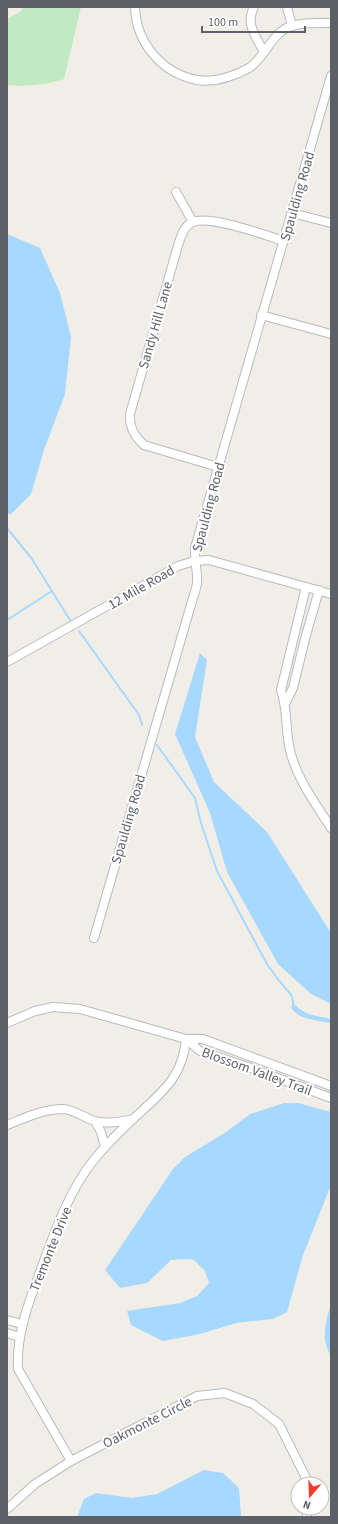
<svg xmlns="http://www.w3.org/2000/svg" width="338" height="1524" viewBox="0 0 338 1524" font-family="'Source Sans 3',sans-serif">
<style>
.green{fill:#c1e9c2}
.water{fill:#a7d8ff}
.lines{fill:none;stroke-linecap:round;stroke-linejoin:round}
.stream{stroke:#a7d8ff;stroke-width:2}
.minor-casing{stroke:#b8bbc0;stroke-width:10}
.minor{stroke:#fff;stroke-width:8}
.labels{text-anchor:middle;stroke-width:4;stroke-linejoin:round;paint-order:stroke}
.street-label{font-size:14px;fill:#5d6167;stroke:#fff}
</style>
<rect width="100%" height="100%" fill="#f0eee6"/>
<path class="green" d="M24 7H81L64 79C46 85 26 87 7 85V19L20 12Z"/>
<g class="water">
<path d="M7 234 40 248 60 293 71 337 65 394 44 450 31 494 11 514H7Z"/>
<path d="M200 653 207 660 195 737 214 782 267 832 331 933V1004L311 994 278 964 227 872 210 813 175 734Z"/>
<path d="M293 1003C306 1016 313 1015 331 1019V1023C317 1020 298 1020 291 1007Z"/>
<path d="M284 1103H298L331 1112V1185L303 1255 287 1312 273 1319 236 1323 200 1334 163 1341 131 1325 127 1311 180 1303 197 1296 209 1283 205 1271 194 1260 190 1259 171 1260 147 1283 120 1288 105 1270 173 1169 185 1157 226 1132 250 1114Z"/>
<path d="M331 1304V1355C320 1340 326 1321 331 1304Z"/>
<path d="M204 1470 223 1473 239 1488 241 1517H77L84 1499 96 1493 132 1498 157 1494Z"/>
</g>
<g class="lines">
<g class="stream">
<path d="M7 528 32 559 70 620"/>
<path d="M7 620 52 591"/>
<path d="M79 631 139 715 142 725"/>
<path d="M157 745 195 798 201 823 217 871 267 964 277 978 292 996 293 1003"/>
</g>
<g class="minor-casing">
<g id="minor">
<path d="M135 7C136 42 161 73 197 80 214 83 234 76 249 68 265 58 271 34 289 27 303 22 317 23 331 23"/>
<path d="M254 7C245 24 256 37 264 52"/>
<path d="M287 7 292 26"/>
<path d="M176 192 193 222"/>
<path d="M292 213 331 223"/>
<path d="M261 315 331 334"/>
<path d="M218 467 144 445C134 436 129 427 130 414L179 242C182 234 185 225 193 222 210 215 265 235 284 241"/>
<path d="M306 587 281 690C288 709 285 730 290 750 296 778 316 804 331 828"/>
<path d="M7 662 178 566 194 561 209 560 331 594"/>
<path d="M286 702 293 688 305 639 319 590"/>
<path d="M94 938 190 608C192 600 196 591 197 583 198 571 194 561 195 548L331 76"/>
<path d="M7 1023 35 1011 53 1007 80 1009 186 1039H203L331 1086"/>
<path d="M186 1039 200 1051 248 1067 331 1098"/>
<path d="M95 1121 101 1132 105 1147"/>
<path d="M7 1125C25 1118 43 1109 63 1109 76 1110 84 1118 95 1121 107 1124 121 1122 133 1119"/>
<path d="M7 1320 22 1324"/>
<path d="M7 1333 20 1337"/>
<path d="M71 1461 18 1369C16 1331 31 1297 44 1261 57 1226 70 1190 93 1161 105 1146 119 1132 133 1119 160 1094 183 1078 186 1039"/>
<path d="M7 1509 35 1484 71 1461 197 1396 225 1393 253 1404 279 1424 307 1480V1484"/>
<path d="M307 1517V1508"/>
</g>
</g>
<use href="#minor" class="minor"/>
</g>
<g class="labels">
<g class="street-label">
<text transform="translate(297 196) rotate(-74)" y="5">Spaulding Road</text>
<text transform="translate(155 325) rotate(-74)" y="5">Sandy Hill Lane</text>
<text transform="translate(208 507) rotate(-75)" y="5">Spaulding Road</text>
<text transform="translate(141 587) rotate(-30)" y="5">12 Mile Road</text>
<text transform="translate(128 819) rotate(-74)" y="5">Spaulding Road</text>
<text transform="translate(257 1071) rotate(20)" y="5">Blossom Valley Trail</text>
<text transform="translate(50 1249) rotate(-68)" y="5">Tremonte Drive</text>
<text transform="translate(147 1422) rotate(-27)" y="5">Oakmonte Circle</text>
</g>
</g>
<rect width="338" height="1524" fill="none" stroke="#5d6167" stroke-width="16"/>
<g transform="translate(310 1496) rotate(199)"><circle r="19" fill="#ffffff" stroke="#bec0c2"/>
<path d="M0-3L7 15L0 10L-7 15Z" fill="#f23c2a"/>
<text y="-6" font-size="11" font-weight="bold" text-anchor="middle" fill="#5d6167">N</text>
</g>
<path d="M202 26v6h103v-6" fill="none" stroke="#5d6167" stroke-width="2"/>
<text x="208" y="26" font-size="12" fill="#5d6167" stroke="#ffffff" stroke-width="3" paint-order="stroke">100 m</text>
</svg>
